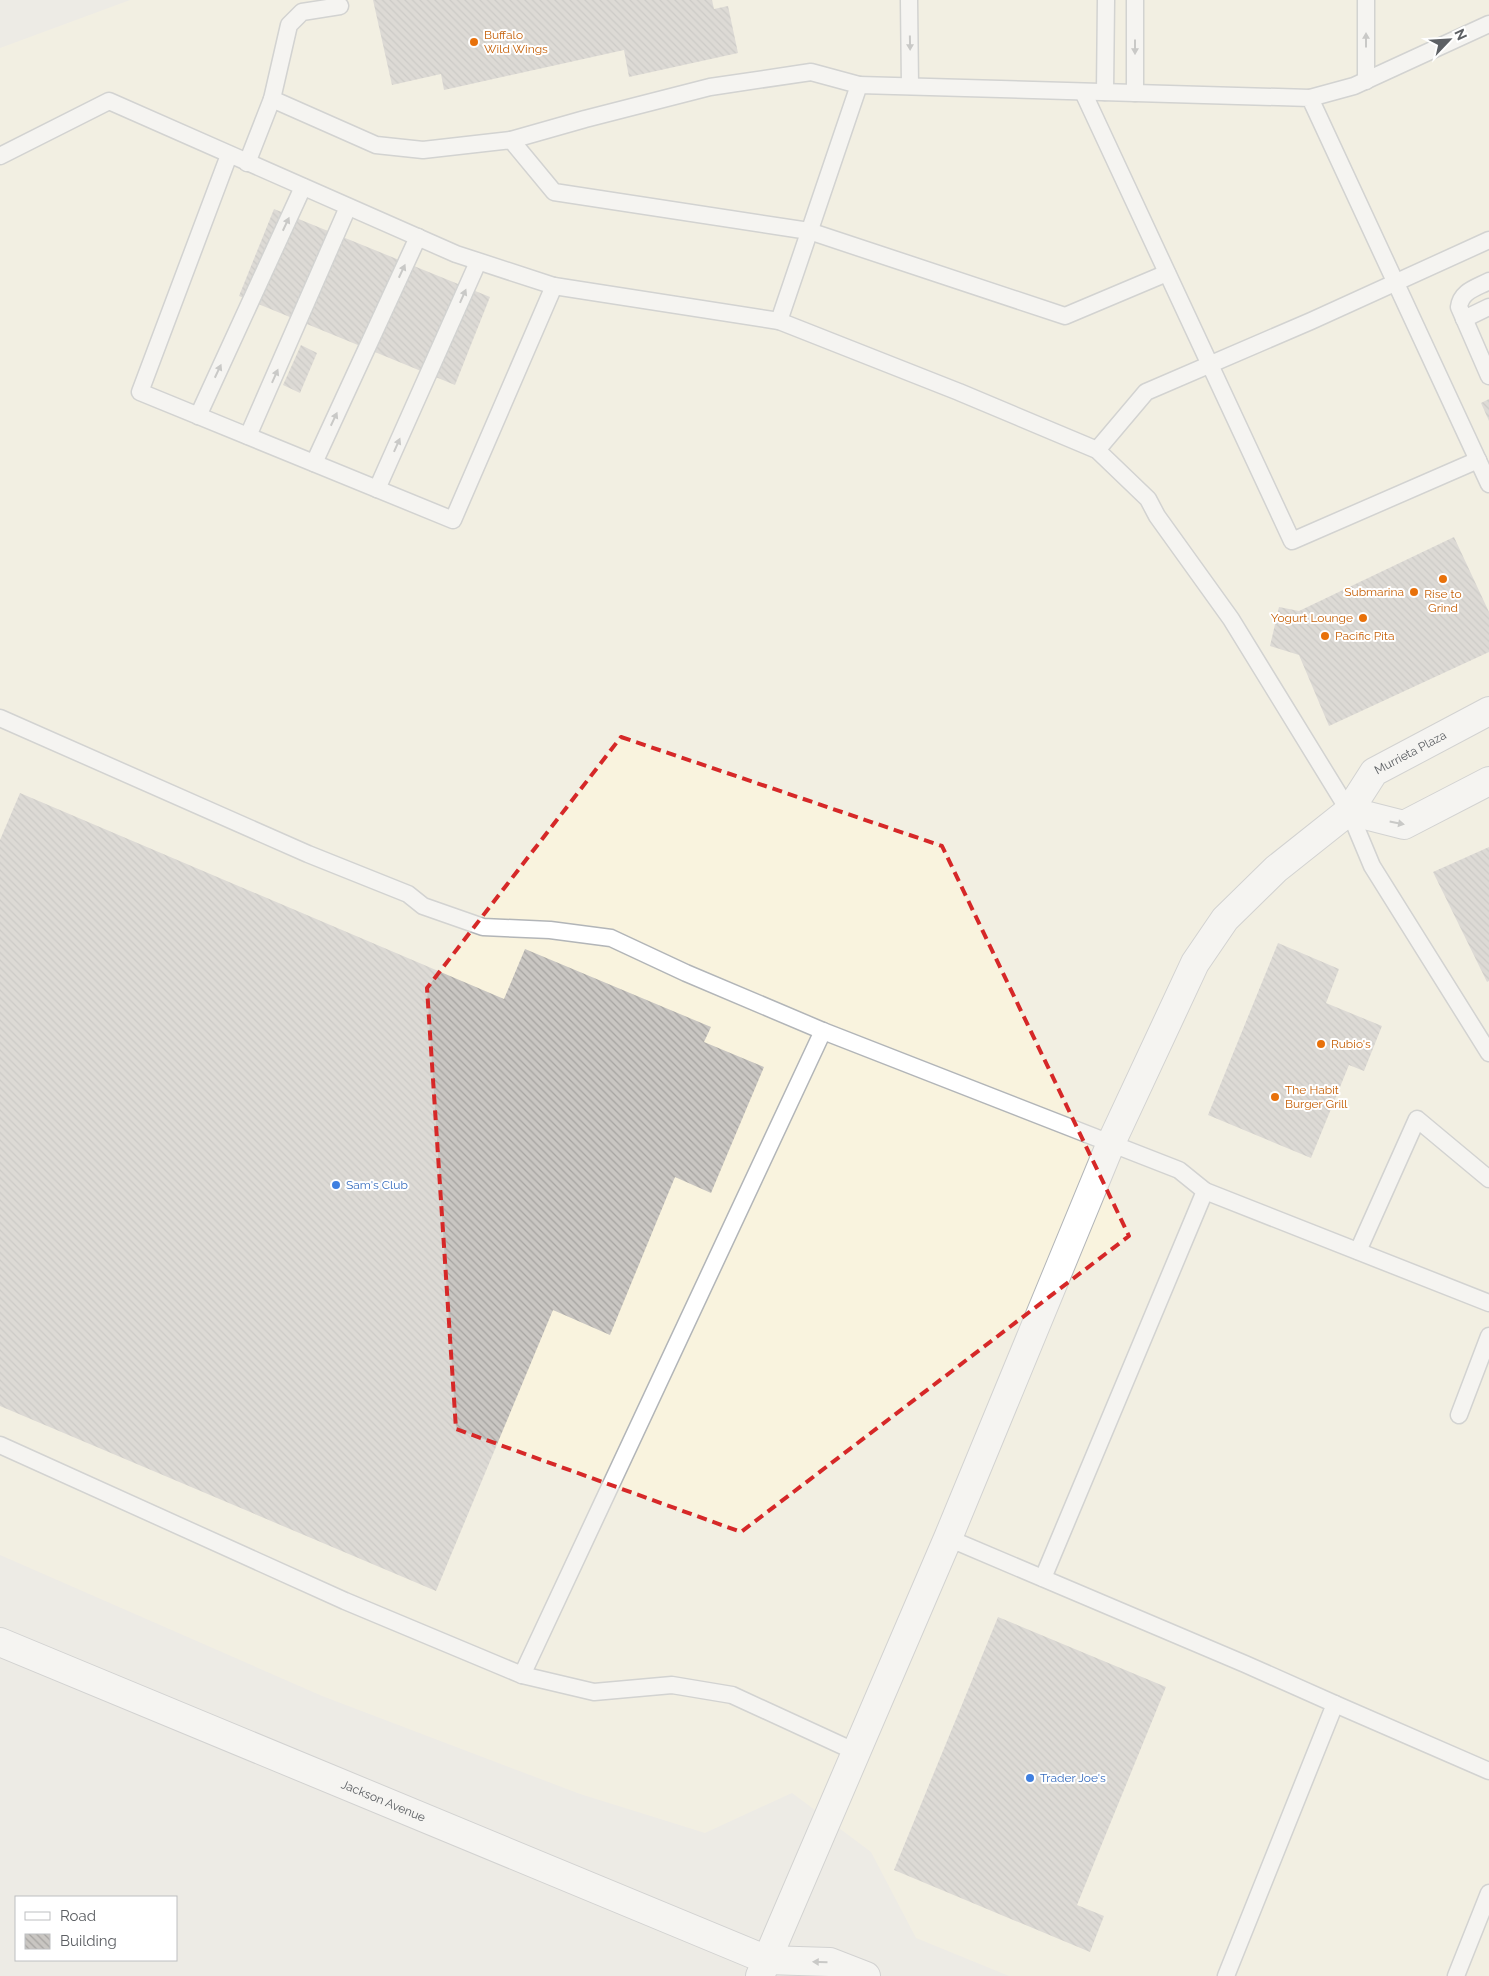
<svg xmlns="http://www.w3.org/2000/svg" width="1489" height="1976" viewBox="0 0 1489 1976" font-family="Raleway,sans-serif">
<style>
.commercial{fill:#f9f3de}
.building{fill:url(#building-back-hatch)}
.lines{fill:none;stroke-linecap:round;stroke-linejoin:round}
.service-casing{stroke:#b2b5b8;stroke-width:19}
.minor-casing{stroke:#b2b5b8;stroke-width:30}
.secondary-casing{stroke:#b2b4b8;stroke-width:30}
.service{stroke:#fff;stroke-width:16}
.minor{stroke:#fff;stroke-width:28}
.secondary{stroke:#fff;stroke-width:28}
.oneway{fill:#9ea0a2}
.marked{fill:none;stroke:#d62828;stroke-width:4;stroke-dasharray:10 6;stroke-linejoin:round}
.food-dot{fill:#e8710a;stroke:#fff;stroke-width:2}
.shop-dot{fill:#3f7fe0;stroke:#fff;stroke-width:2}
.labels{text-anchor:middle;stroke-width:4;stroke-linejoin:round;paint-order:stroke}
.food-label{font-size:12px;fill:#c56008;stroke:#fff;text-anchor:start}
.street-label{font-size:12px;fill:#5d6064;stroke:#fff}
.shop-label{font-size:12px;fill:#366cbe;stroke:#fff;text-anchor:start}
</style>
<defs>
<pattern id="building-back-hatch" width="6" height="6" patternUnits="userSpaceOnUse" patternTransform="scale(1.25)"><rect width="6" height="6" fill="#c9c6c2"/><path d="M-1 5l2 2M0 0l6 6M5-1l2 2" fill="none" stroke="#a6a4a1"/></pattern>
</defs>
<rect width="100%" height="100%" fill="#edebe5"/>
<path class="commercial" d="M130 0H1489V1976H1009L916 1938 871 1852 792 1793 705 1833 580 1794 322 1696 0 1555V48Z"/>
<g class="building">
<path d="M373 0H712L714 9 728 6 738 53 629 77 624 50 444 90 441 74 392 85Z"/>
<path d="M274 209 490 297 455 385 239 296Z"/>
<path d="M301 345 317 353 300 393 283 385Z"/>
<path d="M1489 399V421L1481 403Z"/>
<path d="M1454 537 1489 612V652L1329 726 1299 655 1270 646 1279 607 1299 611Z"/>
<path d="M20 793 504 999 525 949 711 1027 704 1042 764 1067 711 1193 675 1177 610 1335 553 1310 436 1591 0 1406V840Z"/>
<path d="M1489 847V981L1487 982 1433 872Z"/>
<path d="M1278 943 1339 969 1326 1003 1382 1026 1364 1071 1349 1065 1311 1158 1208 1115Z"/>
<path d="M998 1617 1166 1687 1077 1905 1104 1916 1090 1952 894 1870Z"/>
</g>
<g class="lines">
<g class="service-casing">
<g id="service">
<path d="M909 0 910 86"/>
<path d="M1366 81V0"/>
<path d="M1083 92 1292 541 1478 460"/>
<path d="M1105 92 1106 0"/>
<path d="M1135 93V0"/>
<path d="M1310 98 1354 86 1489 24"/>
<path d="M272 99 289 25 302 12 340 6"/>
<path d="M511 140 585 119 710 87 811 72 859 85"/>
<path d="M229 155 140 392 453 520 554 286"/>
<path d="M0 156 109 101 456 254 554 286 779 321 959 392 1097 450 1148 499 1157 516 1231 619 1349 811 1372 866 1489 1053"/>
<path d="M247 163 272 99 376 145 423 150 511 140 554 192 809 231 1065 316 1167 273"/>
<path d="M1489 281C1476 288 1461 291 1459 307L1489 376"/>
<path d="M1464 319 1489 307"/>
<path d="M779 321 859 85 1310 98 1489 484"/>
<path d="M198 416 303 187"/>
<path d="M248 436 348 207"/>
<path d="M1097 450 1146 392 1311 321 1489 240"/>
<path d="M314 463 418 237"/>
<path d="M377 489 478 262"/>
<path d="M0 718 308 854 408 894 423 906 483 927 550 930 611 938 686 973 823 1031 1179 1170 1205 1191 1489 1303"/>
<path d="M1358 1251 1417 1119 1489 1179"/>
<path d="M1459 1415 1489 1336"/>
<path d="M0 1445 345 1601 522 1675 594 1692 672 1685 732 1695 856 1752"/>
<path d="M948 1538 1245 1664 1335 1704 1226 1976"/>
<path d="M1043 1578 1205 1191"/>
<path d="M522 1675 823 1031"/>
<path d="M1335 1704 1489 1771"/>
<path d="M1456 1976 1489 1893"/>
</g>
</g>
<g class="minor-casing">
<g id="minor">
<path d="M1349 811 1404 825 1489 781"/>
<path id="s1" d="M760 1976 948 1538 1111 1143 1195 963 1225 919 1276 869 1349 811 1374 772 1489 711"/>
</g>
</g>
<g class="secondary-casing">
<g id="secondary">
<path id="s2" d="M0 1642 767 1960 830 1962 866 1976"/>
</g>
</g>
<use href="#service" class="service"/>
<use href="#minor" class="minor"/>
<use href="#secondary" class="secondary"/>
</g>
<defs><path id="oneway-solid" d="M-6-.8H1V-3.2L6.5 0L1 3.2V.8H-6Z" transform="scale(1.25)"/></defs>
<g class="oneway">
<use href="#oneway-solid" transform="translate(1366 40) rotate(-90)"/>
<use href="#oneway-solid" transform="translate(910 43) rotate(89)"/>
<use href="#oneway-solid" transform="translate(1135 47) rotate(90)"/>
<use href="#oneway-solid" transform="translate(286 224) rotate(-65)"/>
<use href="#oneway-solid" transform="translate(402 271) rotate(-65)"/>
<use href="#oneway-solid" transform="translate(463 296) rotate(-66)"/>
<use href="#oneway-solid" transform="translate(218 371) rotate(-65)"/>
<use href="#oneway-solid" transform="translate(275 376) rotate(-66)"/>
<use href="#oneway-solid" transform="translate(334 419) rotate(-65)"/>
<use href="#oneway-solid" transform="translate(397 445) rotate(-66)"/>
<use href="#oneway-solid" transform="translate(1397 823) rotate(11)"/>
<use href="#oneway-solid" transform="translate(820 1962) rotate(-179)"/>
</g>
<path d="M0 0H1489V1976H0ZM621 737 942 846 1129 1236 741 1532 456 1429 427 988Z" fill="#edebe5" fill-opacity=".55" fill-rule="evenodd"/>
<path class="marked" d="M621 737 942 846 1129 1236 741 1532 456 1429 427 988Z"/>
<g class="food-dot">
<circle cx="474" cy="42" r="5"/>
<circle cx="1443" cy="579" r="5"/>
<circle cx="1414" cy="592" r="5"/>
<circle cx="1363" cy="618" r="5"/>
<circle cx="1325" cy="636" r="5"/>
<circle cx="1321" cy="1044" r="5"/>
<circle cx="1275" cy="1097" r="5"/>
</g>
<g class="shop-dot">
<circle cx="336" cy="1185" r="5"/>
<circle cx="1030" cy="1778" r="5"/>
</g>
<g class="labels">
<g class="food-label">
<text x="484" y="39">Buffalo<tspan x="484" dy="14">Wild Wings</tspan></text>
<text x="1404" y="596" text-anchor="end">Submarina</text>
<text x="1443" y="598" text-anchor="middle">Rise to<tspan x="1443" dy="14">Grind</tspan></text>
<text x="1353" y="622" text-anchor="end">Yogurt Lounge</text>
<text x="1335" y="640">Pacific Pita</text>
<text x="1331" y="1048">Rubio's</text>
<text x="1285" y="1094">The Habit<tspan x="1285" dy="14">Burger Grill</tspan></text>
</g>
<g class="street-label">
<text dy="4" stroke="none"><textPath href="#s1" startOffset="1408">Murrieta Plaza</textPath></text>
<text dy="4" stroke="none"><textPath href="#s2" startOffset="415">Jackson Avenue</textPath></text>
</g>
<g class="shop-label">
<text x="346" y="1189">Sam's Club</text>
<text x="1040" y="1782">Trader Joe's</text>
</g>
</g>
<rect x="15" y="1896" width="162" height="65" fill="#ffffff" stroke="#bebfc1"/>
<rect x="25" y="1912" width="25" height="8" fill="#ffffff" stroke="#bebfc1"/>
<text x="60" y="1921" font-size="15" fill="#5d6064">Road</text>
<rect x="25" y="1934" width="25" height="15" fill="url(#building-back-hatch)" stroke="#bebfc1"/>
<text x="60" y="1946" font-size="15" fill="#5d6064">Building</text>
<g transform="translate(1449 40) rotate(65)" stroke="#ffffff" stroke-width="4" paint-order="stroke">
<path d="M0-4L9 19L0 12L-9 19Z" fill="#5d6064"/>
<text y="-8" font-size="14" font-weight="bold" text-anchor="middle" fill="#5d6064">N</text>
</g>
</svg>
